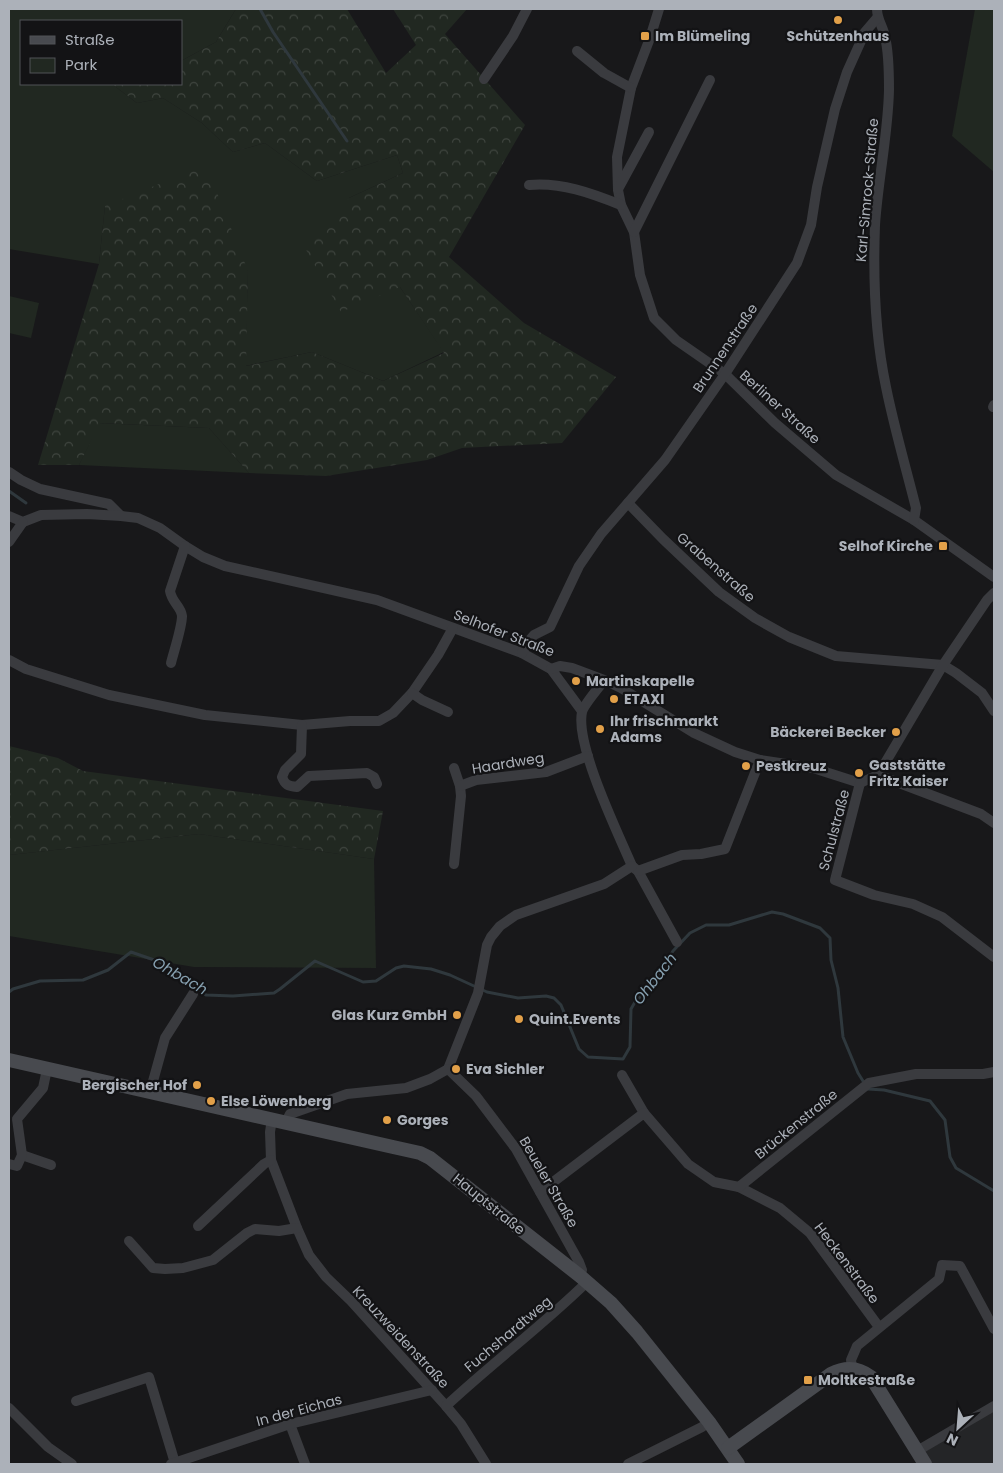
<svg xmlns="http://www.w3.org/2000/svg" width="1003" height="1473" viewBox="0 0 1003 1473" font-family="Poppins,sans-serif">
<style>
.built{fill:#242527}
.green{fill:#212821}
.forest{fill:url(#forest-crowns)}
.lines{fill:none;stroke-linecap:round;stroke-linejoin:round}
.stream{stroke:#2f383d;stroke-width:3}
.street{stroke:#3a3b3f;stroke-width:10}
.secondary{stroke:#484a4f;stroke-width:14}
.poi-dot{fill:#e2a049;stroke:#131315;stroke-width:2}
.labels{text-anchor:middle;stroke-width:4.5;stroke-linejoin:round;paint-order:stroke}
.poi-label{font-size:14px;font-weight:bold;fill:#acb1b9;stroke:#131315;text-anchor:start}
.street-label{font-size:14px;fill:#acb1b9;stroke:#131315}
.water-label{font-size:15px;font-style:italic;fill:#86a0b0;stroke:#131315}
</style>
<defs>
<pattern id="forest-crowns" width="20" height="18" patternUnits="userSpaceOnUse" patternTransform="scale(1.25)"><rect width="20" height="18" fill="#212821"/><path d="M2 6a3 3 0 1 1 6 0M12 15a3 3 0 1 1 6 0" fill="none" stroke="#3f453f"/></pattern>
</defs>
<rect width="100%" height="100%" fill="#18181a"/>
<path class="built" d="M994 1409V1464H929L920 1450Z"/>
<g class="green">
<path d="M9 9H236L216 42 181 61V21H21V84H112L137 103 163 98 202 123 233 152 265 143 317 181 397 155 403 173 349 198 400 287 444 352 383 381 312 352 245 366 248 271 105 206 99 264 9 249Z"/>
<path d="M975 9H994V172L952 136Z"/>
<path d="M9 296 39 303 31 338 9 333Z"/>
<path d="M99 423 209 428 249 473 79 465Z"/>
<path d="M199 834 374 859 376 968 194 967 9 936V855Z"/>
</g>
<g class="forest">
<path d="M236 9H347L386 73 416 45 393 9H467L445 34 525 125 449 257 524 323 616 377 562 443 462 448 427 460 326 476 249 473 209 428 100 423 79 465H38L99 264 105 206 206 165 248 271 246 366 312 352 383 381 444 353 400 287 341 312 305 248 349 198 403 173 397 155 317 181 265 143 233 152 202 123 163 98 137 103 112 84H181V61L216 42Z"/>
<path d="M9 746 58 758 83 771 383 811 374 859 199 834 9 855Z"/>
</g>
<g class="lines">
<g class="stream">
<path d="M260 9 273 32 347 141"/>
<path d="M9 491 26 503"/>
<path d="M9 992 13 989 40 981 83 980 108 970 131 952 160 962 206 995 233 996 274 993 280 989 315 961 363 982 376 981 396 968 404 966 431 969 450 975 487 992 518 998 546 996 554 998 561 1005 579 1049 588 1057 623 1059 630 1047 631 1009 635 1002 651 986 673 951 690 933 706 925H729L772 912 783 914 820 928 830 938 831 960 838 988 843 1037 858 1073 868 1089 884 1090 930 1101 945 1120 950 1157 956 1168 994 1191"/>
</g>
<g class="street">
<path d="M659 9 650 38 631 88 617 157 618 190 621 205 634 232 640 275 654 318 676 340 725 374 775 423 836 475 914 520 994 577"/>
<path d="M877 9C877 20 883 26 885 37 889 53 889 73 889 90 888 135 878 180 875 225 873 278 875 335 886 387 894 427 906 468 916 508L914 520"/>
<path d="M577 51 604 73 631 88"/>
<path d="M484 79 513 36 527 9"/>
<path d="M529 185C561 182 591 193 621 205"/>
<path d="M618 189 649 132"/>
<path d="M634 232 710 80"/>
<path d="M993 407 994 405"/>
<path d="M9 472 21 480 40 489 109 504 121 516"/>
<path d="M628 503 663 539 719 592 755 618 789 637 836 656 943 665 956 673 982 693 994 711"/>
<path d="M9 516 23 522 41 515 87 514 121 516 138 518 160 528 185 546 203 557 225 566 377 600 522 653 551 669 582 711"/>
<path d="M9 542 23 522"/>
<path d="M522 653 527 643 534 635 550 627 579 566 601 534 665 460 725 374 797 263 811 225 817 187 835 109 847 72 865 32 877 18"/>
<path d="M9 660 26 669 109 695 205 715 302 725 350 721H379L393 713 412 693 438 655 453 628"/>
<path d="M171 663C174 651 182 627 182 616 181 606 172 603 170 591L185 546"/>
<path d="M551 669 560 666 572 668 604 680 621 688 694 733 735 752 760 760 813 768 860 783"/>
<path d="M604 680C599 688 584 704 582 712 575 745 618 833 632 866"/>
<path d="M412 693 422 700 448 712"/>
<path d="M302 725 301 754 285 770 282 777C285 785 288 786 297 787L309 776 367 773 374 777 377 784"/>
<path d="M454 768 460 786 461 796 454 864"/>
<path d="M878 775 981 814 994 823"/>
<path d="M860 783 835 880 874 895 913 904 942 917 994 957"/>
<path d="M860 783 878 775 943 665 987 600 994 593"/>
<path d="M460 786 476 780 546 772 588 756"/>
<path d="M633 867 638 871 677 942"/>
<path d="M638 871 682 855 701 854 725 849 760 760"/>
<path d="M448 1069 478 993 487 945 491 937 500 926 516 915 604 884 632 866"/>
<path d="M448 1069 476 1096 516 1149 579 1262 582 1270 580 1276"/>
<path d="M622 1075 644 1113"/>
<path d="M150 1092 165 1038 193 994"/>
<path d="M272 1119 270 1132 271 1160 297 1228 309 1255 326 1277 351 1301 446 1406 461 1424 486 1464"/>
<path d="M286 1122 290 1114 347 1094 406 1088 430 1079 448 1069"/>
<path d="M22 1155 51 1165"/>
<path d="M9 1164 17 1166 22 1155 17 1119 43 1088 47 1069"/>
<path d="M739 1187 780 1208 810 1233 879 1327"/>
<path d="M540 1192 644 1113 688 1164 714 1182 739 1187 869 1083 916 1074H983L994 1072"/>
<path d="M198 1226 264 1164 271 1160"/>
<path d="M129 1241 153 1268 165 1269 183 1268 213 1260 247 1233 255 1229 279 1231 297 1228"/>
<path d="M852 1368 851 1360 857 1346 939 1279 942 1265 960 1266 994 1329"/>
<path d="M76 1401 149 1377 175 1463"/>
<path d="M446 1406C492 1363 542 1326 587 1282"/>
<path d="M9 1408 48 1447 72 1464"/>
<path d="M290 1424 305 1464"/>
<path d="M917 1451 994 1406"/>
<path d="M171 1464 290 1424 432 1390"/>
<path d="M628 1464 702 1427 709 1422"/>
</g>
<g class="secondary">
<path d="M9 1060 393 1147 420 1153 430 1158 580 1276 611 1303 637 1332 709 1422 738 1464"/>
<path d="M728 1448 831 1374C846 1366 858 1367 871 1377L925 1464"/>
</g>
</g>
<g class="poi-dot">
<circle cx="838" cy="20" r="5"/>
<rect x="640" y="31" width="10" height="10" rx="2.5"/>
<rect x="938" y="541" width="10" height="10" rx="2.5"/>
<circle cx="576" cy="681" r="5"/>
<circle cx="614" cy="699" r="5"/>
<circle cx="600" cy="729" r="5"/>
<circle cx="896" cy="732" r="5"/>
<circle cx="746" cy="766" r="5"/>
<circle cx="859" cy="773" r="5"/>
<circle cx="457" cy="1015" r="5"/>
<circle cx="519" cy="1019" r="5"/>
<circle cx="456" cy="1069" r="5"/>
<circle cx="197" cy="1085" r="5"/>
<circle cx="211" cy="1101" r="5"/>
<circle cx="387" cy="1120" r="5"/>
<rect x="803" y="1375" width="10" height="10" rx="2.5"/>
</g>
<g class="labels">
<g class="poi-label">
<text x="655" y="41">Im Blümeling</text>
<text x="838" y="41" text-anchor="middle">Schützenhaus</text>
<text x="933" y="551" text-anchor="end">Selhof Kirche</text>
<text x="586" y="686">Martinskapelle</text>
<text x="624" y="704">ETAXI</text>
<text x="610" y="726">Ihr frischmarkt<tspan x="610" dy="16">Adams</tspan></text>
<text x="886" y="737" text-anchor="end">Bäckerei Becker</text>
<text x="869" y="770">Gaststätte<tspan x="869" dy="16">Fritz Kaiser</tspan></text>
<text x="756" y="771">Pestkreuz</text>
<text x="447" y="1020" text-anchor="end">Glas Kurz GmbH</text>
<text x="529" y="1024">Quint.Events</text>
<text x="466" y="1074">Eva Sichler</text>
<text x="187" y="1090" text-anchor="end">Bergischer Hof</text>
<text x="221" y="1106">Else Löwenberg</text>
<text x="397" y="1125">Gorges</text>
<text x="818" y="1385">Moltkestraße</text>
</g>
<g class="street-label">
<text transform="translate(867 190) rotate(-85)" y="5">Karl-Simrock-Straße</text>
<text transform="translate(725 348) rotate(-56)" y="5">Brunnenstraße</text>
<text transform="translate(780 407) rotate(42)" y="5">Berliner Straße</text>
<text transform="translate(716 567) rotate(41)" y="5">Grabenstraße</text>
<text transform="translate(504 633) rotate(21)" y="5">Selhofer Straße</text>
<text transform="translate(508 763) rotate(-9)" y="5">Haardweg</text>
<text transform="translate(834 830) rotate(-75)" y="5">Schulstraße</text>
<text transform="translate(796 1124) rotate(-39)" y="5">Brückenstraße</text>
<text transform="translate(549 1182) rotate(60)" y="5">Beueler Straße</text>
<text transform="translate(489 1204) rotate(39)" y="5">Hauptstraße</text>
<text transform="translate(847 1263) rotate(53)" y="5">Heckenstraße</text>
<text transform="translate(508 1334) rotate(-40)" y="5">Fuchshardtweg</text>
<text transform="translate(401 1337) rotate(47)" y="5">Kreuzweidenstraße</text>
<text transform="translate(299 1410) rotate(-15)" y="5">In der Eichas</text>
</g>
<g class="water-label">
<text transform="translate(180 976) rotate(30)" y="5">Ohbach</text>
<text transform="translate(655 979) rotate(-52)" y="5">Ohbach</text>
</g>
</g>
<rect width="1003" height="1473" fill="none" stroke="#acb1b9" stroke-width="20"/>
<rect x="20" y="20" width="162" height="65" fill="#131315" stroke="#505257"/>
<rect x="30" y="36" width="25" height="8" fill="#484a4f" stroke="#505257"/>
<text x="65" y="45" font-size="15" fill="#acb1b9">Straße</text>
<rect x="30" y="58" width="25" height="15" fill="#212821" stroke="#505257"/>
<text x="65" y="70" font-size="15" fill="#acb1b9">Park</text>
<g transform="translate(958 1428) rotate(206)" stroke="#131315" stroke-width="4" paint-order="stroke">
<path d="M0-4L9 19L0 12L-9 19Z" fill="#acb1b9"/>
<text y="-8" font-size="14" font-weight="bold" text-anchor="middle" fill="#acb1b9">N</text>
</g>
</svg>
